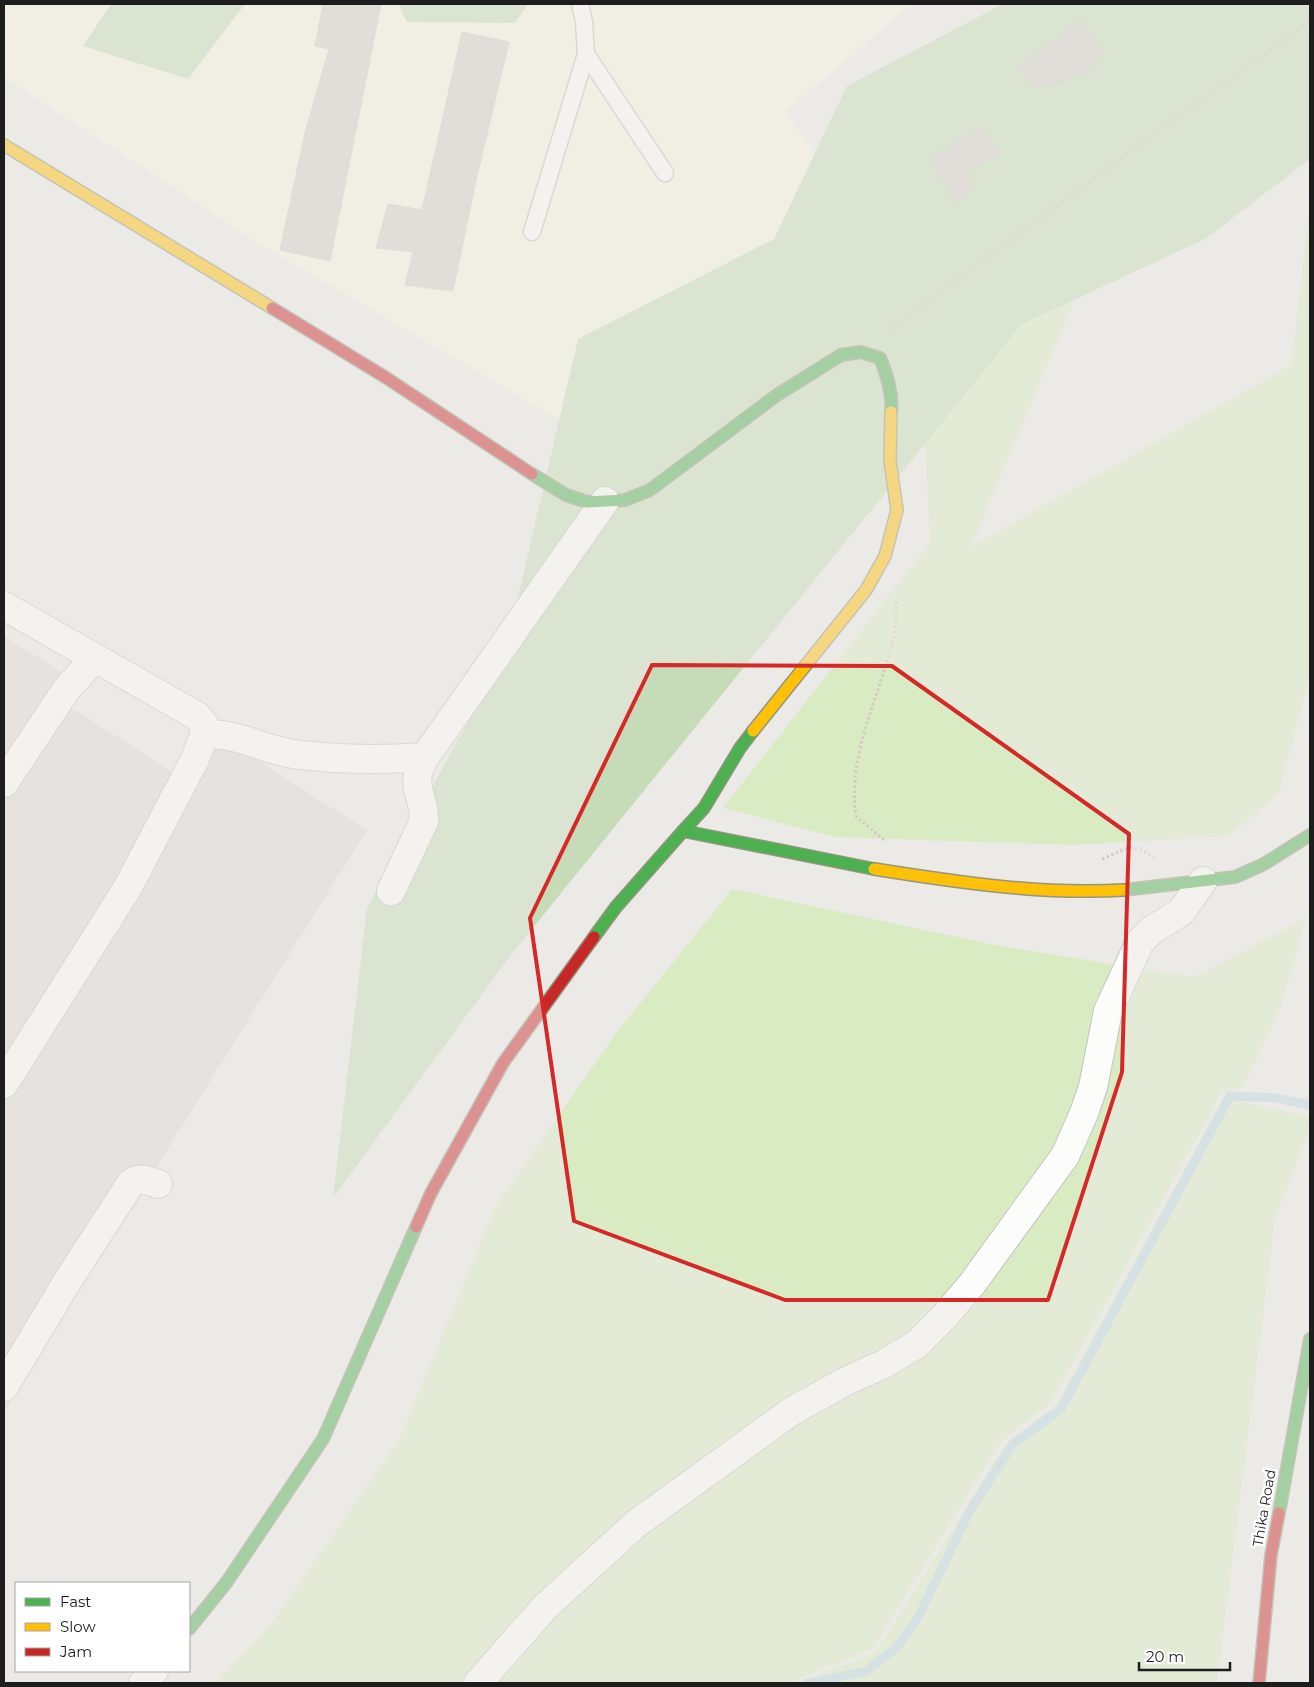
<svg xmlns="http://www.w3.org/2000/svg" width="1314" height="1687" viewBox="0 0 1314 1687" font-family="Montserrat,sans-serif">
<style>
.residential{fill:#dbd9d7}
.education{fill:#f6f6e0}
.grass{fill:#d8ebc3}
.forest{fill:#c6dcb9}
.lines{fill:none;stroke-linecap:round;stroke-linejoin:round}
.stream{stroke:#b8d8e1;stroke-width:9}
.building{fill:#d3d0cd;stroke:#cfccc7}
.lane-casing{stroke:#c4c4c2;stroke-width:19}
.street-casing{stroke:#c4c4c2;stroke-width:30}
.fast-casing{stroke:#94967d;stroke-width:14}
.slow-casing{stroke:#94967d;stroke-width:14}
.jam-casing{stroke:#94967d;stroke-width:14}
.path{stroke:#d7c8c5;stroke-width:3;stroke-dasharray:2.5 2.5;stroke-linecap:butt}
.lane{stroke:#fcfcfb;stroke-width:16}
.street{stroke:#fcfcfb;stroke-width:28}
.fast{stroke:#4caf50;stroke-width:11}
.slow{stroke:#ffc107;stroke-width:11}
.jam{stroke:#c62828;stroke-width:11}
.marked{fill:none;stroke:#d62828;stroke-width:4;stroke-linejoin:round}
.labels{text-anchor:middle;stroke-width:5;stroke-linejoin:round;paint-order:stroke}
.street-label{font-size:14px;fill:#1d1d1d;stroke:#fff}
</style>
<rect width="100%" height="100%" fill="#eceae6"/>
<g class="residential">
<path d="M4 636 64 674 4 769Z"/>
<path d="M64 703 186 781 215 734 367 830 4 1411V799Z"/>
</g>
<path class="education" d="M4 4H912L785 112 863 219 606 447 258 243 4 77Z"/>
<g class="grass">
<path d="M1310 206V674L1279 793 1229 836 1073 845 835 837 723 808 930 543 920 350 1107 222 971 547 1291 365Z"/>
<path d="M732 889 1000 946 1194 977 1306 918 1281 1007 1243 1087 1222 1092 1051 1403 1001 1441 873 1649 788 1683H216L272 1623 399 1440 495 1207 614 1036Z"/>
<path d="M1223 1098 1310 1117V1126L1275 1220 1217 1683H798L876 1652 1006 1444 1056 1405Z"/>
</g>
<g class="forest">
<path d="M111 4H245L188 79 83 46Z"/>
<path d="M398 4H528L515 23 407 22Z"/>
<path d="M1003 4H1310V159L1205 239 1022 324 510 956 333 1198 367 908 505 653 578 339 774 239 847 86Z"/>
</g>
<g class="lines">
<path class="stream" d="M807 1683 865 1672 896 1648 918 1618 970 1510 1013 1444 1061 1409 1230 1096 1276 1098 1310 1105"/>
</g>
<g class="building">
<path d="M323 4H381L330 261 280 250 305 133 329 49 315 46Z"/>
<path d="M1080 21 1103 53 1081 75 1033 88 1019 66Z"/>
<path d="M462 32 509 42 477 176 453 291 405 285 413 252 376 248 388 204 422 210Z"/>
<path d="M981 127 999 154 965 172 974 188 956 202 930 158Z"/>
</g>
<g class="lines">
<g class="lane-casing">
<g id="lane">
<path d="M586 54 665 173"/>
<path d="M532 232 586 54 584 22 580 4"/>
</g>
</g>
<g class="street-casing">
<g id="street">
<path d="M4 606 197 716 204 724V735L195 759 128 887 4 1084"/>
<path d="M204 735C235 731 263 750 294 754 337 760 381 760 425 757"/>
<path d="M4 783 66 690 95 658"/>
<path d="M391 891 424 821C424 791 408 788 425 757L605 501"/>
<path d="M4 1387 70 1277 131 1183C140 1176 148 1181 158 1184"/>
<path d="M143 1683 154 1671"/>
<path d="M478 1683 545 1607 637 1523 792 1411 846 1381 884 1364 917 1344 944 1317 972 1284 1065 1156 1084 1113 1093 1087 1108 1011 1140 942 1152 930 1181 912 1203 881"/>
</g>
</g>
<g class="fast-casing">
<g id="fast">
<path d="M532 474 566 495 587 502 625 500 650 490 777 395 841 355 860 352 880 358C887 375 893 393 891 412"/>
<path d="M683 831 704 808 740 748 753 731"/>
<path d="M1124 890 1235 877 1264 864 1310 835"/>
<path d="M594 937 616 907 683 831 874 869"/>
<path d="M1279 1513 1310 1339"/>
<path d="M189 1629 226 1583 323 1439 416 1227"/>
</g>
</g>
<g class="slow-casing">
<g id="slow">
<path d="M4 145 272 308"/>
<path d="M753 731 866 590 885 556 897 510 890 461 891 412"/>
<path d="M874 869C956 882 1041 895 1124 890"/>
</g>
</g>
<g class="jam-casing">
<g id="jam">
<path d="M272 308 385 377 532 474"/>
<path d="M416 1227 431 1193 503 1063 594 937"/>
<path d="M1259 1683 1271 1555 1279 1513"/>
</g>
</g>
<g class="path">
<path d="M889 330 1310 20"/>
<path d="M884 840 856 816C847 755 879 698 893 640 896 627 896 612 897 598"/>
<path d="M1102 859C1126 850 1129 840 1155 858"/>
</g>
<use href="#lane" class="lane"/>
<use href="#street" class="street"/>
<use href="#fast" class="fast"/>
<use href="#slow" class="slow"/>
<use href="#jam" class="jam"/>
</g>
<path d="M0 0H1314V1687H0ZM652 665 892 666 1129 834 1122 1072 1048 1300H785L574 1221 530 918Z" fill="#eceae6" fill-opacity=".55" fill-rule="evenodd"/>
<path class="marked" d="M652 665 892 666 1129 834 1122 1072 1048 1300H785L574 1221 530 918Z"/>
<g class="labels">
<g class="street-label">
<text transform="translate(1264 1508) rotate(-80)" y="5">Thika Road</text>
</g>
</g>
<rect width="1314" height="1687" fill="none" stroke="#1d1d1d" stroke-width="10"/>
<rect x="15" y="1582" width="175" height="90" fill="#ffffff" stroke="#a5a5a5"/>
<rect x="25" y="1598" width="25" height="8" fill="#4caf50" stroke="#a5a5a5"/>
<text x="60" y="1607" font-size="15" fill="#1d1d1d">Fast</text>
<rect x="25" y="1623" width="25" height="8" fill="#ffc107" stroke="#a5a5a5"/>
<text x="60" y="1632" font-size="15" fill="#1d1d1d">Slow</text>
<rect x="25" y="1648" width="25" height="8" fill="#c62828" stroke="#a5a5a5"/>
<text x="60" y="1657" font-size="15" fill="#1d1d1d">Jam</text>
<path d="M1139 1662v8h91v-8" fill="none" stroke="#1d1d1d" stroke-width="2.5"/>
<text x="1146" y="1662" font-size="15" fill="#1d1d1d" stroke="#ffffff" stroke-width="4" paint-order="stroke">20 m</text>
</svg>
